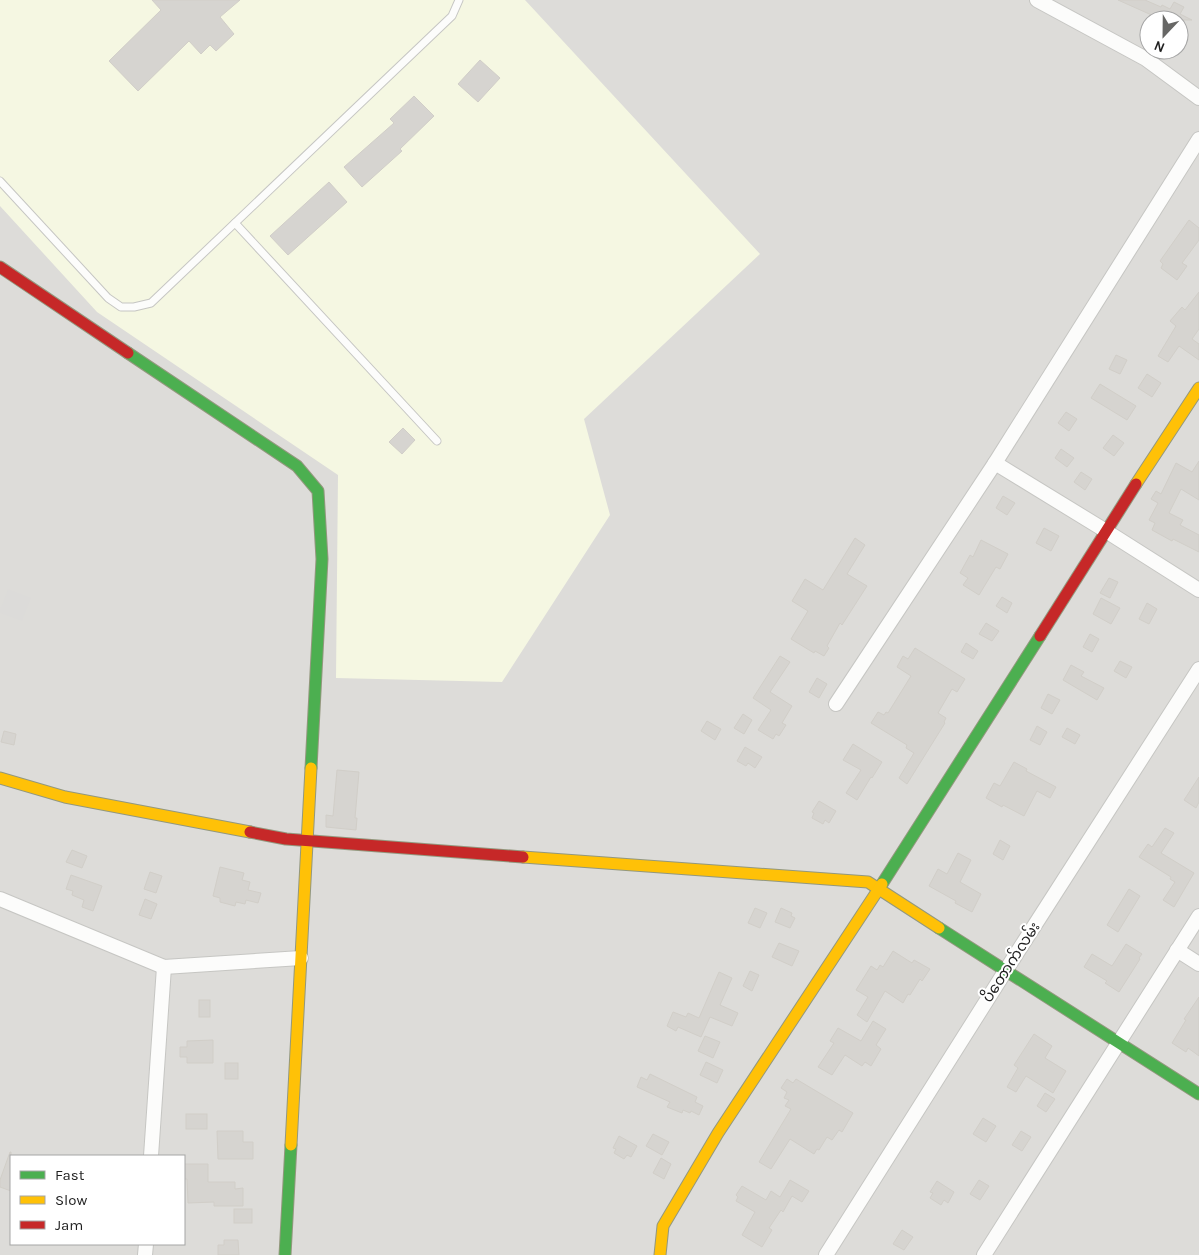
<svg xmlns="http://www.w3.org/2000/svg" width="1199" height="1255" viewBox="0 0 1199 1255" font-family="Karla,'Noto Sans Myanmar',sans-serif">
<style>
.residential{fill:#dddcd9;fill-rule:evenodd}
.education{fill:#f5f7e2}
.religious{fill:#dcdbd9}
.building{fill:#d6d4d0;stroke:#d1cec8}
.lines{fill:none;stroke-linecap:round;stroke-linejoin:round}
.lane-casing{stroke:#c6c6c3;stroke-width:9}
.street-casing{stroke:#c6c6c3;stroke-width:16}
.fast-casing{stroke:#93987e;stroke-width:13}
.slow-casing{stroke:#93987e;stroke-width:13}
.jam-casing{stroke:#93987e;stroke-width:13}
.lane{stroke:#fcfcfb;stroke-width:7}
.street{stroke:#fcfcfb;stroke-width:14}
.fast{stroke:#4caf50;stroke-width:11}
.slow{stroke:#ffc107;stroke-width:11}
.jam{stroke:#c62828;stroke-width:11}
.labels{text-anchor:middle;stroke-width:4;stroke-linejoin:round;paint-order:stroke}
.street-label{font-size:15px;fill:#1f1f1f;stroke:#fff}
</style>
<rect width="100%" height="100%" fill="#eeede7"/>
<path class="residential" d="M0 0H1199V1255H0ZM1149 20H1179V50H1149ZM11 1156H184V1244H11Z"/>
<path class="education" d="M0 0H525L760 254 584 419 610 515 502 682 336 678 338 475 97 312 0 206Z"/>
<path class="religious" d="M8 589 31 598 22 621 0 613V610Z"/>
<g class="building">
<path d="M152 0H240L220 17 234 34 216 51 210 45 201 54 189 41 138 91 109 61 161 10Z"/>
<path d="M1118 0H1145L1161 7 1162 5 1170 9 1174 2 1184 7 1180 14 1192 20H1155L1156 17Z"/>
<path d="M480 60 500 78 478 102 458 84Z"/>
<path d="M414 96 434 116 400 149 402 151 362 187 344 167 394 123 390 119Z"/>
<path d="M329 182 347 202 288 255 270 236Z"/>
<path d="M1189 220 1199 228V240L1182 263 1187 266 1177 280 1161 268 1163 264 1160 261Z"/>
<path d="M1199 292V329L1192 339 1199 344V360L1179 346 1168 362 1158 356 1176 326 1170 321 1182 307 1185 310Z"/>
<path d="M1116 355 1127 360 1120 374 1109 369Z"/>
<path d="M1147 374 1161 383 1152 397 1138 388Z"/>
<path d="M1100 384 1136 406 1127 420 1091 398Z"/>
<path d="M1066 412 1077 419 1069 431 1058 423Z"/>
<path d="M403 428 415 440 402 454 389 442Z"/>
<path d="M1113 435 1124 443 1114 456 1103 448Z"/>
<path d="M1061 449 1074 458 1067 467 1055 458Z"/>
<path d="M1199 461V500L1181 489 1169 513 1183 520 1180 525 1199 535V552L1173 539 1172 541 1152 530 1155 523 1149 520 1158 503 1151 499 1156 491 1161 494 1176 463 1192 472Z"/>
<path d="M1081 472 1092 479 1085 490 1074 482Z"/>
<path d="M1003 496 1015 503 1007 515 996 508Z"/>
<path d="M1044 528 1059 536 1051 551 1036 543Z"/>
<path d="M855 538 865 545 847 574 867 586 842 625 840 623 827 646 829 648 824 656 815 651 814 653 791 639 808 611 792 601 805 579 823 590Z"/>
<path d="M981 540 1008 554 1000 569 996 567 979 595 963 585 968 578 960 573 970 555 973 557Z"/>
<path d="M1109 578 1118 582 1110 598 1100 593Z"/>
<path d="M1002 597 1012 603 1007 613 996 606Z"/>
<path d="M1101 598 1120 608 1111 624 1093 614Z"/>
<path d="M1147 603 1157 609 1149 624 1139 619Z"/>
<path d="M986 623 999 631 992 641 979 634Z"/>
<path d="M1090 634 1099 639 1092 652 1083 647Z"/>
<path d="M966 643 978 651 973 659 961 652Z"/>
<path d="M915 648 965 679 957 692 952 689 938 713 946 718 944 722 945 723 907 784 899 778 914 753 906 748 907 745 871 723 878 712 884 715 886 712 888 713 911 676 897 667 903 656 908 659Z"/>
<path d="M780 656 790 662 770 692 792 706 782 723 786 725 779 736 776 734 773 739 758 730 771 710 753 698Z"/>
<path d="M1120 661 1132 667 1126 678 1114 671Z"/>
<path d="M1071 665 1084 672 1081 676 1104 688 1097 700 1063 680Z"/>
<path d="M817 678 827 684 819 698 809 692Z"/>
<path d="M1048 694 1060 700 1052 714 1041 708Z"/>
<path d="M743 714 752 720 744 734 734 728Z"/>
<path d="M707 721 721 729 715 740 701 731Z"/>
<path d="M1037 726 1047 732 1040 745 1030 740Z"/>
<path d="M1067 728 1080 735 1075 744 1062 737Z"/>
<path d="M4 731 16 734 14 745 1 742Z"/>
<path d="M853 744 882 762 872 778 871 777 857 800 846 793 861 770 843 760Z"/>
<path d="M745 747 762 757 755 768 748 763 746 766 737 761Z"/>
<path d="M1014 762 1027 769 1026 771 1056 787 1050 798 1037 791 1024 816 1003 805 1002 807 986 798 994 783 1000 786Z"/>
<path d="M337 770 359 772 355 818H357L356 830 326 827V815L333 816Z"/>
<path d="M1199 777V802L1196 808 1184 800Z"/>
<path d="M819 801 836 811 829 823 825 820 823 824 812 818 814 813 812 812Z"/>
<path d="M1165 828 1174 833 1161 853 1194 873 1174 907 1163 900 1175 882 1170 879 1171 877 1139 857 1148 844 1152 847Z"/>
<path d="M1000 840 1010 846 1003 860 993 854Z"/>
<path d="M72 850 87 856 82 868 66 862Z"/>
<path d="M958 853 971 860 960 882 981 894 972 912 955 903 956 901 929 886 938 869 947 874Z"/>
<path d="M220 867 244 873 242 880 250 882 248 890 261 893 258 903 246 900 245 904 236 902 235 906 220 902V898L213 896Z"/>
<path d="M150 872 162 876 156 893 144 889Z"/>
<path d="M71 875 102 886 93 911 82 907 84 900 72 895 73 891 66 889Z"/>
<path d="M1129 889 1140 896 1118 932 1107 925Z"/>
<path d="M145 899 157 904 151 919 139 915Z"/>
<path d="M755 908 767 913 760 928 748 923Z"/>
<path d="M781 908 792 913 791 916 795 918 790 928 775 922Z"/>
<path d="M779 943 799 951 792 966 772 957Z"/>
<path d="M1126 944 1142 954 1139 958 1140 959 1119 992 1105 983 1107 981 1084 967 1092 954 1112 966Z"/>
<path d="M893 951 912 963 914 960 930 969 922 981 920 979 910 995 908 994 903 1003 885 991 867 1022 857 1015 868 997 856 990 871 966 877 970 880 965 883 967Z"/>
<path d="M750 971 759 975 752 991 743 986Z"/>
<path d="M719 972 732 978 720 1005 738 1013 732 1026 710 1017 701 1037 678 1027 676 1031 667 1026 673 1012 686 1017 688 1013 699 1018Z"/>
<path d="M1199 997V1056L1188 1048 1186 1052 1172 1043 1186 1020 1184 1019Z"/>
<rect x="199" y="1000" width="11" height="17"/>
<path d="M873 1021 886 1029 876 1045 881 1049 871 1066 865 1062 862 1066 845 1055 832 1075 818 1067 834 1043 830 1041 838 1028 861 1041Z"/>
<path d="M1034 1034 1052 1046 1045 1058 1066 1071 1053 1093 1026 1076 1016 1092 1007 1087 1018 1068 1014 1065Z"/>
<path d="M705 1036 720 1042 713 1058 698 1051Z"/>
<path d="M213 1040V1063H187V1057H180V1047H187V1041Z"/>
<path d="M706 1062 723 1070 717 1083 700 1075Z"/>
<rect x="225" y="1063" width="13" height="16"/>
<path d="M650 1074 697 1097 695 1102 703 1106 699 1115 691 1111 690 1113 683 1110 682 1113 667 1107 670 1102 637 1087 641 1077 647 1080Z"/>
<path d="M787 1079 793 1083 796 1079 853 1113 842 1132 839 1130 832 1140 827 1137 819 1150 817 1149 814 1154 790 1139 771 1169 759 1162 791 1109 785 1106 789 1100 784 1098 787 1092 781 1088Z"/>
<path d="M1045 1093 1055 1099 1046 1112 1037 1106Z"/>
<rect x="186" y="1114" width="21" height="15"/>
<path d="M983 1118 996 1126 986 1142 973 1134Z"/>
<path d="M217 1131H243V1142H253V1159H218Z"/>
<path d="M1021 1131 1031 1137 1022 1151 1012 1145Z"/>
<path d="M653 1134 669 1142 662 1155 646 1146Z"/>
<path d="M619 1136 637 1146 631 1157 627 1155 624 1159 614 1153 616 1149 613 1148Z"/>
<path d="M10 1152H11V1191L0 1187V1180Z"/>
<path d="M661 1158 671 1164 664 1179 653 1173Z"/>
<path d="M184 1164H208V1182H235V1189L243 1188V1206H214V1202L188 1203 187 1179H184Z"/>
<path d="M790 1180 809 1191 802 1202 792 1196 783 1212 781 1210 769 1228 772 1230 762 1247 742 1235 755 1212 736 1201 738 1197 736 1195 742 1186 766 1200 771 1191 780 1197Z"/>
<path d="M979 1180 989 1186 980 1200 970 1194Z"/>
<path d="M937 1181 954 1192 948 1203 944 1200 941 1205 930 1198 933 1193 930 1192Z"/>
<rect x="234" y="1209" width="18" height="14"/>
<path d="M902 1230 913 1237 904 1250 893 1244Z"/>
<path d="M224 1240H238L239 1255H218V1245H224Z"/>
</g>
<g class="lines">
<g class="lane-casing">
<g id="lane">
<path d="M0 181 108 298 121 307H134L151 303 452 16 459 0"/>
<path d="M235 223 437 441"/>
</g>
</g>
<g class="street-casing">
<g id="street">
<path d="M1037 0 1146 59 1199 98"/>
<path d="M995 463 1106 531 1199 590"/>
<path d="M836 704 995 463 1199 139"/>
<path d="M0 899 164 967 301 958"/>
<path d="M1177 950 1199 964"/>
<path d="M151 1156 164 967"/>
<path d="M145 1255 146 1244"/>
<path d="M826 1255 1006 970 1199 669"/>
<path d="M984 1255 1199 916"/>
</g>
</g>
<g class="fast-casing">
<g id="fast">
<path d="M128 353 297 466 318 491 322 559 311 768"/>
<path d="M882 884 1040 636"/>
<path d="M939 928 1199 1094"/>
<path d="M285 1255 291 1145"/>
</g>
</g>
<g class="slow-casing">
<g id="slow">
<path d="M1136 484 1199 388"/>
<path d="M0 778 65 797 250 832"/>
<path d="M523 857 868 882 939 928"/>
<path d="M291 1145 311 768"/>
<path d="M660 1255 663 1226 718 1133 882 884"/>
</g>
</g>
<g class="jam-casing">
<g id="jam">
<path d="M0 267 128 353"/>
<path d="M1040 636 1136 484"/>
<path d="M250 832 286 839 523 857"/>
</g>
</g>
<use href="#lane" class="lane"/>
<use href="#street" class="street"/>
<use href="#fast" class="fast"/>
<use href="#slow" class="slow"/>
<use href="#jam" class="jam"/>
</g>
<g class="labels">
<g class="street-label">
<text transform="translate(1011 962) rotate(-57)" y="5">ပိတောက်လမ်း</text>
</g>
</g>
<rect x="10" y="1155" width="175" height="90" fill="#ffffff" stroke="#a5a5a5"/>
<rect x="20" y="1171" width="25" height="8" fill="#4caf50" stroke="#a5a5a5"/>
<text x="55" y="1180" font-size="15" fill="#1f1f1f">Fast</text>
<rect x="20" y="1196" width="25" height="8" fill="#ffc107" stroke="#a5a5a5"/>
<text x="55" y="1205" font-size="15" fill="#1f1f1f">Slow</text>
<rect x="20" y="1221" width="25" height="8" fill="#c62828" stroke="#a5a5a5"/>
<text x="55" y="1230" font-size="15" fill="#1f1f1f">Jam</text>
<g transform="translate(1164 35) rotate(202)"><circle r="24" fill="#ffffff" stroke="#a5a5a5"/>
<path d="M0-4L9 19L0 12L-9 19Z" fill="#676765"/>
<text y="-8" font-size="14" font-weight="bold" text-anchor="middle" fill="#1f1f1f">N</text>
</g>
</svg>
